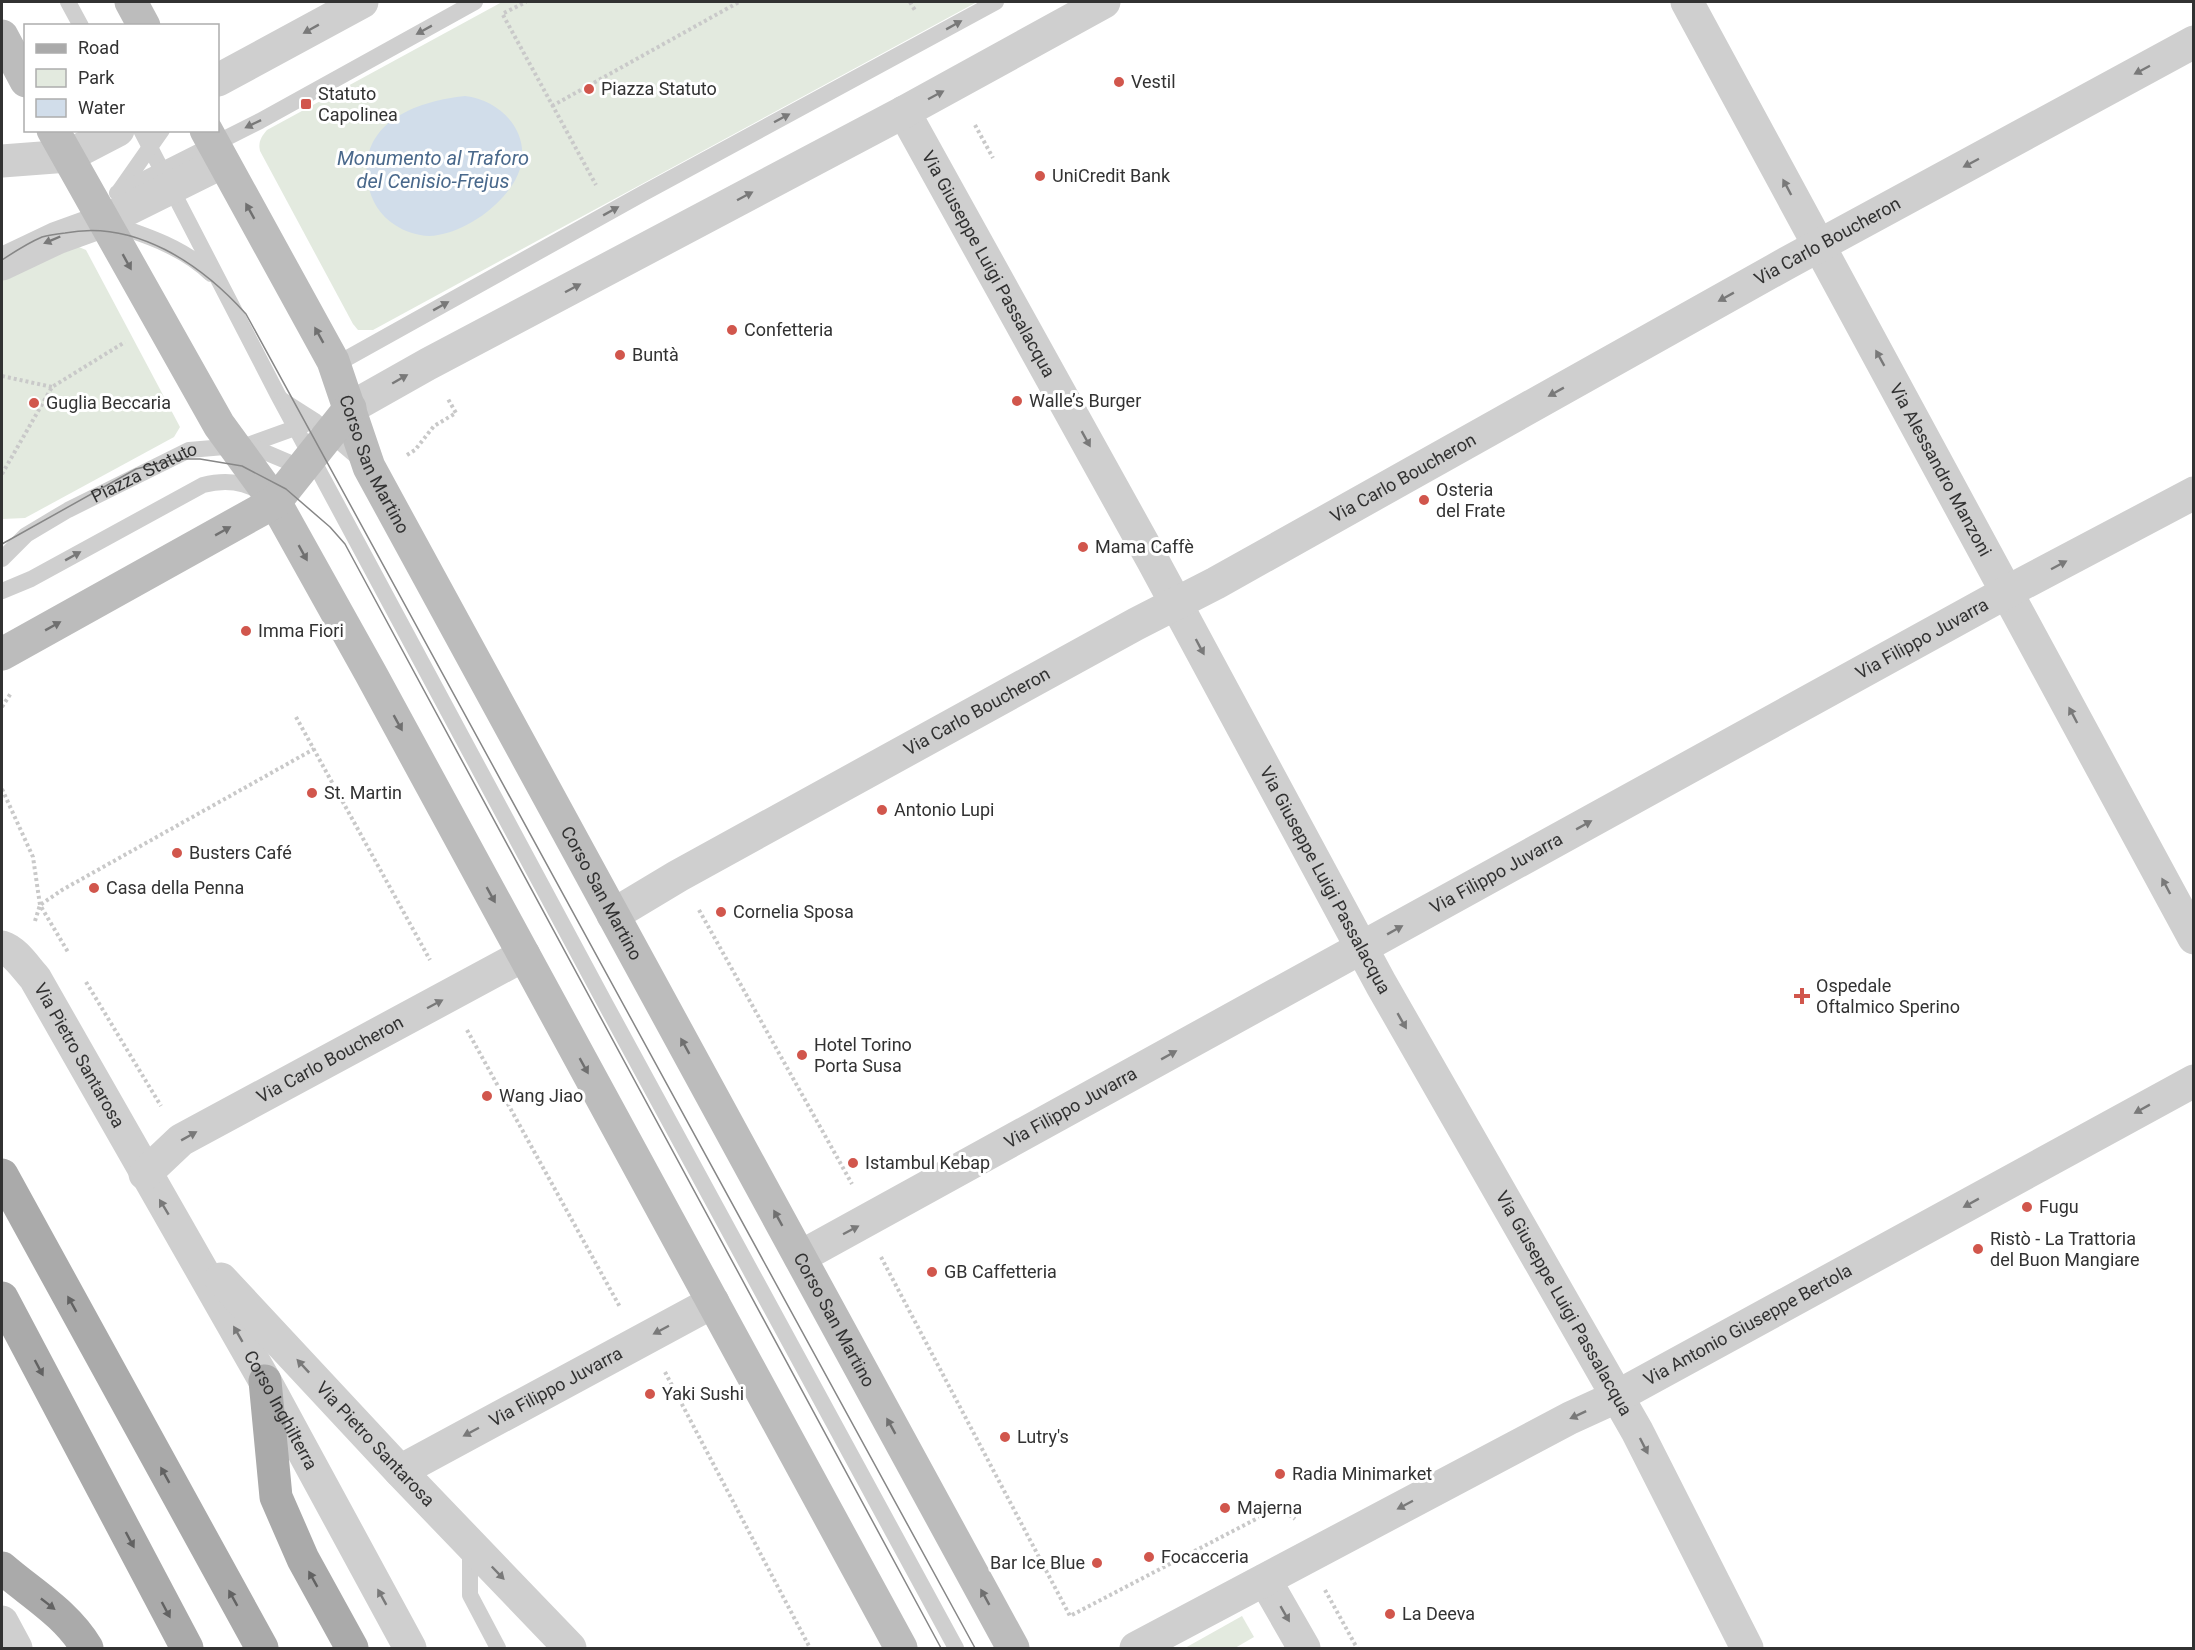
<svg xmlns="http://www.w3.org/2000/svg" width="2195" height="1650" viewBox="0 0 2195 1650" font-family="Roboto,sans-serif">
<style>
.green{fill:#e3eadf}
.water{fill:#d1ddea}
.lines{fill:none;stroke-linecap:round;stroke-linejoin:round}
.path{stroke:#c9c9c9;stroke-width:4;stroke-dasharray:3 3;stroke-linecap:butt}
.lane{stroke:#cfcfcf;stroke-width:16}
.street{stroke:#cfcfcf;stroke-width:33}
.secondary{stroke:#bcbcbc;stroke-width:33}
.primary{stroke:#aaa;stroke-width:33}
.tram{stroke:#878787;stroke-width:1.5}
.oneway{fill:#797979}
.oneway2{fill:#707070}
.oneway3{fill:#626262}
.poi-dot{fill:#d1564c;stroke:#fff;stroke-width:2}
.labels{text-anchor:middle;stroke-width:6;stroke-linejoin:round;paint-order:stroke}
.poi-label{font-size:18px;fill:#323232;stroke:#fff;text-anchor:start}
.street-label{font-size:18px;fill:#323232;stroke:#fff}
.water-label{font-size:20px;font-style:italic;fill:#49688b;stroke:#fff}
</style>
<rect width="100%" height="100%" fill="#fff"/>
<g class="green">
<path d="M502 2H977L373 330H358L353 324 260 151C258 142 261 137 267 130Z"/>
<path d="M74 245 86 250 180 427 174 437 25 518 2 519V276Z"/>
<path d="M1242 1616 1254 1637 1235 1648H1185Z"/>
</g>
<path class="water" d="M465 96C500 100 531 131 520 169 510 200 470 230 438 235 424 238 407 233 395 225 380 216 371 200 368 184 357 123 416 101 465 96Z"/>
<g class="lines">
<g class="path">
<path d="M910 2 916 12"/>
<path d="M504 13 526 2"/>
<path d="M503 15 596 185"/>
<path d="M552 106 739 2"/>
<path d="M975 125 993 158"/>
<path d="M2 376 52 387"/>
<path d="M407 455 415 450 434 426 456 413 448 399"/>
<path d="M2 474 52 387 125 342"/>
<path d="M2 707 11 693"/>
<path d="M296 717 430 960"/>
<path d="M2 789 33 857 40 905 68 952"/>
<path d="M699 910 852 1184"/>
<path d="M35 921 40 905 62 890 314 749"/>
<path d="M86 982 161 1106"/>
<path d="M467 1030 620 1307"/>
<path d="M881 1257 1070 1616 1279 1507 1295 1519"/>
<path d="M665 1372 810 1648"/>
<path d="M1325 1590 1357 1648"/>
</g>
<g class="lane">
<path d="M68 2 81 26"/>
<path d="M141 130 278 395 606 1005 956 1648"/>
<path d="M120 190 162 130"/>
<path d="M117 193 260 121 475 2"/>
<path d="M109 223C145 235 183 247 211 274"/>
<path d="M335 365 642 194 996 2"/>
<path d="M282 400 315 421 362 461"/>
<path d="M248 445 306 424"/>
<path id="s1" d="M2 559 26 535 68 510 189 450 248 445 286 461 304 473"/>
<path d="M2 591 31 579 203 485C223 480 245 481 263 494"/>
<path d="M470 1545V1595L498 1648"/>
</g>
<g class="street">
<path id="s2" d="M1687 2 2194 938"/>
<path d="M218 80 362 2"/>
<path id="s3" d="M904 112 1153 561 1381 984 1637 1431 1747 1648"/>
<path d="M2 161 68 156 118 130"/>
<path d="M2 264 57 238 104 221 223 162"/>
<path d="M350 408 428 364 904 112 1104 2"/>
<path id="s4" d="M613 915 678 876 1136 624 1216 583 1787 263 2194 42"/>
<path id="s5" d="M2 947C15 951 25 967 35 978L265 1381 410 1648"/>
<path id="s6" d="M145 1174 181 1140 524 955"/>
<path id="s7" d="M800 1257 2007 592 2194 493"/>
<path id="s8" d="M221 1279 400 1471 570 1648"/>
<path id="s9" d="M400 1471 713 1302"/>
<path d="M1265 1580 1304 1648"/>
<path d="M2 1622 16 1648"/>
<path id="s10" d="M1136 1648 1570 1418 1616 1397 2194 1081"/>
</g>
<g class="secondary">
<path d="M131 2 144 26"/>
<path d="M2 36 26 81"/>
<path d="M53 130 219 425 275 502 371 674 901 1648"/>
<path id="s11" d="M206 130 333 361 369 467 1013 1648"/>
<path d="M2 654 275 502 350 408"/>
</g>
<g class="primary">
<path d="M2 1175 262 1648"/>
<path d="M2 1298 187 1648"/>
<path d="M265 1381 276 1497 303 1559 352 1648"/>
<path d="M2 1568C32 1594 66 1613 87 1648"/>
</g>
<g class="tram">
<path d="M2 260C14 252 28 243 42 237 49 235 57 234 65 233 135 219 201 264 246 314L975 1648"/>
<path d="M2 544 136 469 176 459H200L242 466 286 489 330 527 345 544 941 1648"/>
</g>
</g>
<defs><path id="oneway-solid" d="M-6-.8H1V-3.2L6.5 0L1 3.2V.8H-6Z" transform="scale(1.5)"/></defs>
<g class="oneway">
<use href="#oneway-solid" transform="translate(954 25) rotate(-29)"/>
<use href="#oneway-solid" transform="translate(311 29) rotate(151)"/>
<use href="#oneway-solid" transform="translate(424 30) rotate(151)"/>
<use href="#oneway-solid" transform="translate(2142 70) rotate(152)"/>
<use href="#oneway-solid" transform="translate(936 95) rotate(-28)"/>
<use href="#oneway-solid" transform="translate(782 118) rotate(-28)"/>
<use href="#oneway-solid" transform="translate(253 124) rotate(154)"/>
<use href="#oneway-solid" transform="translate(1971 163) rotate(152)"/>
<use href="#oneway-solid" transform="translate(1787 187) rotate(-118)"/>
<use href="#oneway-solid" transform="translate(745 196) rotate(-28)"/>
<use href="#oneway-solid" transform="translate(611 211) rotate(-29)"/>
<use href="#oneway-solid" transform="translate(52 240) rotate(157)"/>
<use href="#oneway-solid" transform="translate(573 288) rotate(-28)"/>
<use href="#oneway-solid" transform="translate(1726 297) rotate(151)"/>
<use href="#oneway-solid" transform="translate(441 306) rotate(-29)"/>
<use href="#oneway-solid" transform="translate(1880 358) rotate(-119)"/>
<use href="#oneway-solid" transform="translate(400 379) rotate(-30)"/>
<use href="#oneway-solid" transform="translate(1556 392) rotate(151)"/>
<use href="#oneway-solid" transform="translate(1086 439) rotate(61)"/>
<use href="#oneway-solid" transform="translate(73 556) rotate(-29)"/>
<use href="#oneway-solid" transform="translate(2059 565) rotate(-28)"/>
<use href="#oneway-solid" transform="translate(1200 647) rotate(62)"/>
<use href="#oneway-solid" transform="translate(2073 715) rotate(-118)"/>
<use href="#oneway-solid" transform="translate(1584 825) rotate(-29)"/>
<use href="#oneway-solid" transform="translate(2166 886) rotate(-118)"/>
<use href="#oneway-solid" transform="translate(1395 930) rotate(-29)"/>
<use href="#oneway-solid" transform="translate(435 1004) rotate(-28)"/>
<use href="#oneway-solid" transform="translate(1402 1021) rotate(60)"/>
<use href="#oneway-solid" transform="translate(1169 1055) rotate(-29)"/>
<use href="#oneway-solid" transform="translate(2142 1109) rotate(151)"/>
<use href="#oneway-solid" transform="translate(189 1136) rotate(-29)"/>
<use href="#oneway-solid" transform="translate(1971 1203) rotate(151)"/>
<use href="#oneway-solid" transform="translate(164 1207) rotate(-121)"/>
<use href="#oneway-solid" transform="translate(851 1230) rotate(-28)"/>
<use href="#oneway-solid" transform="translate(661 1330) rotate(152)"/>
<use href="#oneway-solid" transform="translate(238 1334) rotate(-120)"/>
<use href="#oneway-solid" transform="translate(303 1366) rotate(-133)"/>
<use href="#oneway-solid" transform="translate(1578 1415) rotate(155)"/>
<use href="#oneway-solid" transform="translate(471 1432) rotate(152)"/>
<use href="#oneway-solid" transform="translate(1644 1446) rotate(63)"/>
<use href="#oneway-solid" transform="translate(1405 1505) rotate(152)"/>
<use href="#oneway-solid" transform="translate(498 1573) rotate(46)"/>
<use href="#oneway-solid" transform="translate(382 1597) rotate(-119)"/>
<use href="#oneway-solid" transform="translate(1285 1614) rotate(60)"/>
</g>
<g class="oneway2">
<use href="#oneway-solid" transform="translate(250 211) rotate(-119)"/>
<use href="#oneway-solid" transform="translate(127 262) rotate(61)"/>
<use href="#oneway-solid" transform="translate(319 335) rotate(-119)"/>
<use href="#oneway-solid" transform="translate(223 531) rotate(-29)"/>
<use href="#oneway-solid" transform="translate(303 553) rotate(61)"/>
<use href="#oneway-solid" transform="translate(53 626) rotate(-29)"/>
<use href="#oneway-solid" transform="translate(398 723) rotate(61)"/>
<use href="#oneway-solid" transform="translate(491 895) rotate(61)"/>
<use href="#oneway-solid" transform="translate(685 1046) rotate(-119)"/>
<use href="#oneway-solid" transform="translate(584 1066) rotate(61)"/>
<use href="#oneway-solid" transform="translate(778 1218) rotate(-119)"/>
<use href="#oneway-solid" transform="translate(891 1426) rotate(-119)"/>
<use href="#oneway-solid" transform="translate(985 1597) rotate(-119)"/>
</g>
<g class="oneway3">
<use href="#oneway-solid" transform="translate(72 1304) rotate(-119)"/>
<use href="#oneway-solid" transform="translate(39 1368) rotate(62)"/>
<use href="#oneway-solid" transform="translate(165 1475) rotate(-119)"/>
<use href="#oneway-solid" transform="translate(130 1540) rotate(62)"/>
<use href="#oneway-solid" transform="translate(313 1579) rotate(-119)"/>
<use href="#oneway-solid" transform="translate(233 1598) rotate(-119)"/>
<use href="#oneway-solid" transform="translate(48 1604) rotate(38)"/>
<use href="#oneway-solid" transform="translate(166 1610) rotate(62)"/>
</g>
<g class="poi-dot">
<circle cx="1119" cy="82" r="6"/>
<circle cx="589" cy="89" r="6"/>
<rect x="300" y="98" width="12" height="12" rx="3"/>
<circle cx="1040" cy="176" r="6"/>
<circle cx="732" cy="330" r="6"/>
<circle cx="620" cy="355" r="6"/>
<circle cx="1017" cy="401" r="6"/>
<circle cx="34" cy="403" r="6"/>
<circle cx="1424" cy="500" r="6"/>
<circle cx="1083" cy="547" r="6"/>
<circle cx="246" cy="631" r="6"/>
<circle cx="312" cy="793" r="6"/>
<circle cx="882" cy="810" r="6"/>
<circle cx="177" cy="853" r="6"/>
<circle cx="94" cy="888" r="6"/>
<circle cx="721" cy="912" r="6"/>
<path d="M1799 987h6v6h6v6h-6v6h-6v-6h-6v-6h6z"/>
<circle cx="802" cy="1055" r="6"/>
<circle cx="487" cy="1096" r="6"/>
<circle cx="853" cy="1163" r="6"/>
<circle cx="2027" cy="1207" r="6"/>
<circle cx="1978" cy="1249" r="6"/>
<circle cx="932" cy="1272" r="6"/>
<circle cx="650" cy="1394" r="6"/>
<circle cx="1005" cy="1437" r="6"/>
<circle cx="1280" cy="1474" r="6"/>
<circle cx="1225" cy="1508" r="6"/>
<circle cx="1149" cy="1557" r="6"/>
<circle cx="1097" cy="1563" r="6"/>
<circle cx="1390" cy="1614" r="6"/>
</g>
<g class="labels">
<g class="poi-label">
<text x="1131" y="88">Vestil</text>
<text x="601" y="95">Piazza Statuto</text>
<text x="318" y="100">Statuto<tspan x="318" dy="21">Capolinea</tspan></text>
<text x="1052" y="182">UniCredit Bank</text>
<text x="744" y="336">Confetteria</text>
<text x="632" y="361">Buntà</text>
<text x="1029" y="407">Walle’s Burger</text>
<text x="46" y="409">Guglia Beccaria</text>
<text x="1436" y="496">Osteria<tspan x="1436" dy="21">del Frate</tspan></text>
<text x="1095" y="553">Mama Caffè</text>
<text x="258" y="637">Imma Fiori</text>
<text x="324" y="799">St. Martin</text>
<text x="894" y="816">Antonio Lupi</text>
<text x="189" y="859">Busters Café</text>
<text x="106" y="894">Casa della Penna</text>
<text x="733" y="918">Cornelia Sposa</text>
<text x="1816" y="992">Ospedale<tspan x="1816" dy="21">Oftalmico Sperino</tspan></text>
<text x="814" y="1051">Hotel Torino<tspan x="814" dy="21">Porta Susa</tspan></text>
<text x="499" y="1102">Wang Jiao</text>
<text x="865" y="1169">Istambul Kebap</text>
<text x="2039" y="1213">Fugu</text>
<text x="1990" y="1245">Ristò - La Trattoria<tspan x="1990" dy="21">del Buon Mangiare</tspan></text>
<text x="944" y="1278">GB Caffetteria</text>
<text x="662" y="1400">Yaki Sushi</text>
<text x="1017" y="1443">Lutry's</text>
<text x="1292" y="1480">Radia Minimarket</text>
<text x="1237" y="1514">Majerna</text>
<text x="1161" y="1563">Focacceria</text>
<text x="1085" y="1569" text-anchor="end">Bar Ice Blue</text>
<text x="1402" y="1620">La Deeva</text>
</g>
<g class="street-label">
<text dy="6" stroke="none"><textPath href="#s4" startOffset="1389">Via Carlo Boucheron</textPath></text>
<text dy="6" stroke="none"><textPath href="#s3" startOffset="174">Via Giuseppe Luigi Passalacqua</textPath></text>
<text dy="6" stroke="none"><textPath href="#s11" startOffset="375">Corso San Martino</textPath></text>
<text dy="6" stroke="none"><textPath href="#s2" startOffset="532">Via Alessandro Manzoni</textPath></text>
<text dy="6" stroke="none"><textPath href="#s1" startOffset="168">Piazza Statuto</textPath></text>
<text dy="6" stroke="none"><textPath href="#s4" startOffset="903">Via Carlo Boucheron</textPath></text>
<text dy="6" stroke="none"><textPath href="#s7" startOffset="1281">Via Filippo Juvarra</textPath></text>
<text dy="6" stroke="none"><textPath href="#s4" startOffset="417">Via Carlo Boucheron</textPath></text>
<text dy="6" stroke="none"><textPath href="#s7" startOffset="795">Via Filippo Juvarra</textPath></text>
<text dy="6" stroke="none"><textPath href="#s3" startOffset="876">Via Giuseppe Luigi Passalacqua</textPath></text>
<text dy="6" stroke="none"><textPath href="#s11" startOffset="861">Corso San Martino</textPath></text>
<text dy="6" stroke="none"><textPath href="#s5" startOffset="135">Via Pietro Santarosa</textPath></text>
<text dy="6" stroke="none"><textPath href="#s6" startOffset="219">Via Carlo Boucheron</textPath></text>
<text dy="6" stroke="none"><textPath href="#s7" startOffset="309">Via Filippo Juvarra</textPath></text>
<text dy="6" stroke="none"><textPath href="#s3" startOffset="1362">Via Giuseppe Luigi Passalacqua</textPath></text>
<text dy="6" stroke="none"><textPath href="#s11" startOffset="1347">Corso San Martino</textPath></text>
<text dy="6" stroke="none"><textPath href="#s10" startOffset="692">Via Antonio Giuseppe Bertola</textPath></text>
<text dy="6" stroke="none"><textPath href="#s9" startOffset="177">Via Filippo Juvarra</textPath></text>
<text dy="6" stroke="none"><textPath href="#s5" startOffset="543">Corso Inghilterra</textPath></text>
<text dy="6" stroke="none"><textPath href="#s8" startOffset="226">Via Pietro Santarosa</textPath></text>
</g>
<g class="water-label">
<text x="433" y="165">Monumento al Traforo<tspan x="433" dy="23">del Cenisio-Frejus</tspan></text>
</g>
</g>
<rect width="2195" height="1650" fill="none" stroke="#323232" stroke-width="6"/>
<rect x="24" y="24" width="195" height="108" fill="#ffffff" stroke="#adadad" stroke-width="1.5"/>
<rect x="36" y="44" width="30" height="9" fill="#aaaaaa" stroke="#adadad" stroke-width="1.5"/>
<text x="78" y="54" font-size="18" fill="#323232">Road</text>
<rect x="36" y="69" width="30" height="18" fill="#e3eadf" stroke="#adadad" stroke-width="1.5"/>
<text x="78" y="84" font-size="18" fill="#323232">Park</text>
<rect x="36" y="99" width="30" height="18" fill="#d1ddea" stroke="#adadad" stroke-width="1.5"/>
<text x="78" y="114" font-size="18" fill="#323232">Water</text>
</svg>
